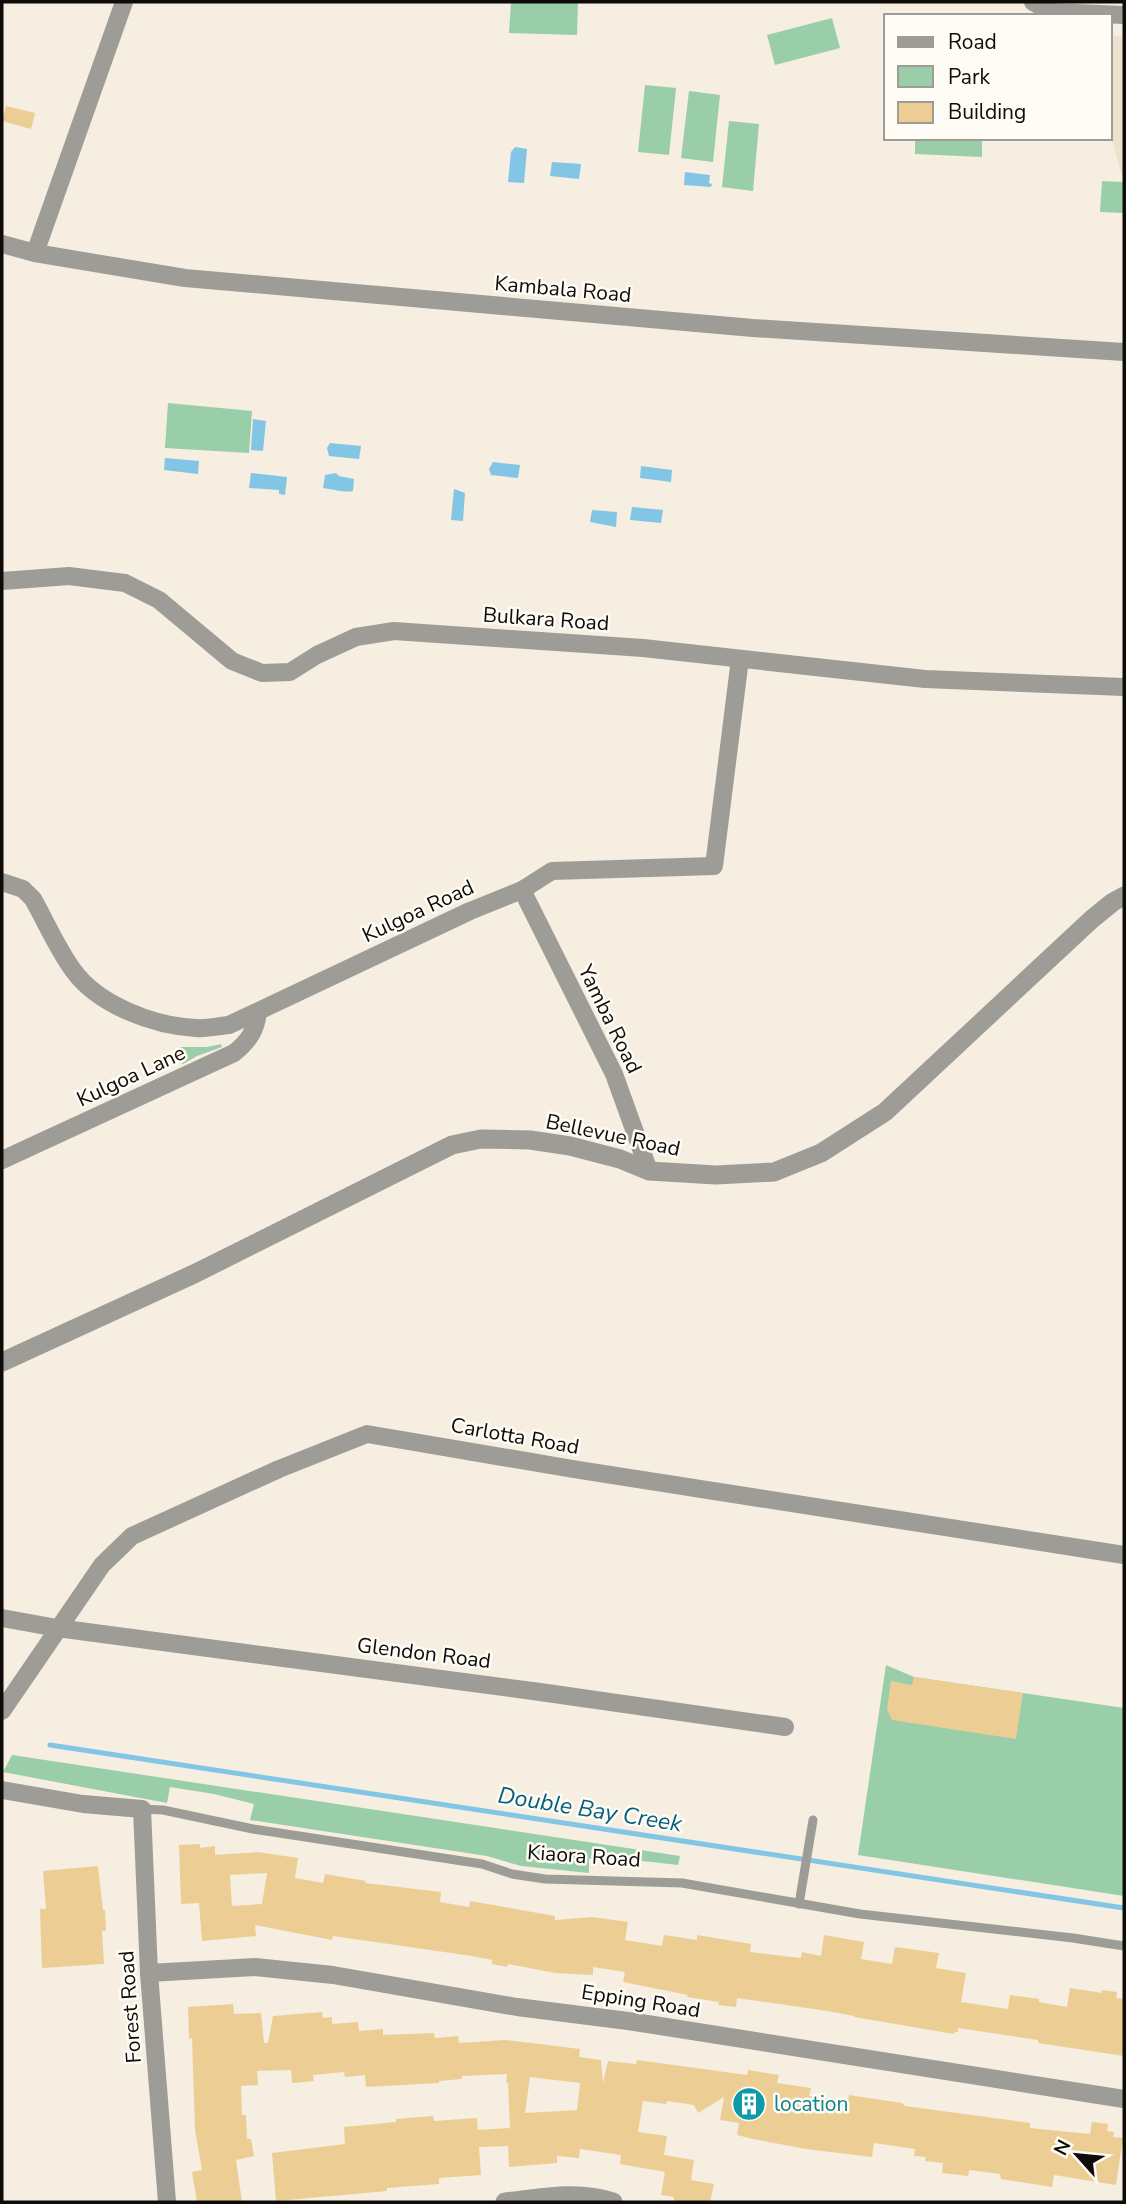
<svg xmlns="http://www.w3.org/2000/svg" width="1126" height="2204" viewBox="0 0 1126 2204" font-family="'Nunito Sans',sans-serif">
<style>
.built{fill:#ece2ce}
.green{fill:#99cea8}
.water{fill:#82c5e4}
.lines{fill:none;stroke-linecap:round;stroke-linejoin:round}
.stream{stroke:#82c5e4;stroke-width:5}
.building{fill:#ecce95;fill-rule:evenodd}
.service{stroke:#9e9c96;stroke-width:9}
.minor{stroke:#9e9c96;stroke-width:18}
.tertiary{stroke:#9e9c96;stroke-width:19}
.labels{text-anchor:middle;stroke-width:5;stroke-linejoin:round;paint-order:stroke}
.street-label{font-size:21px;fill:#0e0c08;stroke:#fffcf6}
.culture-label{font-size:21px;fill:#0d838f;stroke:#fffcf6;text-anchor:start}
.water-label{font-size:23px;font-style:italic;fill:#035f7e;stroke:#fffcf6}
</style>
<rect width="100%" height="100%" fill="#f5eee1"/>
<path class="built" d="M1110 36 1124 37V176H1122L1110 131Z"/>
<g class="green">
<path d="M511 2H578L577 35 509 33Z"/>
<path d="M832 18 840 48 775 65 767 35Z"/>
<path d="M645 85 676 88 669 155 638 152Z"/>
<path d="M689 91 720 95 713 162 681 158Z"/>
<path d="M729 121 759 124 753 191 722 187Z"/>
<path d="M915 138H982V157L915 154Z"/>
<path d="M1102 181 1124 182V213L1100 212Z"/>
<path d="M168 403 252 411 249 453 165 448Z"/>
<path d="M221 1044 222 1047 197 1056 183 1064 174 1059 180 1047H207Z"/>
<path d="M886 1665 914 1677 1124 1708V1896L858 1855Z"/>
<path d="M12 1755 680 1856 678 1865 625 1859H589V1873L521 1866 487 1856 250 1820 254 1804 214 1794 170 1787 167 1803 3 1772Z"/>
</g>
<g class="water">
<path d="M515 147 527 149 524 183 508 182 511 152Z"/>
<path d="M552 162 581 164 579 179 550 176Z"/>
<path d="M685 172 710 175 709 183 712 184 711 187 684 185Z"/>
<path d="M253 419 266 421 263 451 251 450Z"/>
<path d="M330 443 361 446 359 459 329 456 327 448Z"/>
<path d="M165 458 199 461 198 474 164 470Z"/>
<path d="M493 462 520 465 518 478 491 475 489 469Z"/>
<path d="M641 466 672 470 671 482 640 478Z"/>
<path d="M251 473 287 477 285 495 279 494V490L249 488Z"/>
<path d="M336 473 339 476 354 479 353 491C342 493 334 489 323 488L325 475Z"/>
<path d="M454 489 465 493 463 521 451 520Z"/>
<path d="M632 507 663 510 661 523 630 520Z"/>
<path d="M592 510 617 512 616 527 590 522Z"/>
</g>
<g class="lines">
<path class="stream" d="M50 1745 1124 1908"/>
</g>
<g class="building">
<path d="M6 106 35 113 31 129 2 121Z"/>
<path d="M914 1677 1023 1693 1016 1739 892 1720 887 1709 891 1681 912 1685Z"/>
<path d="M200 1844V1848L215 1846V1855L258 1852 298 1858 295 1878 323 1883 325 1874 366 1881 365 1883 441 1892 440 1902 469 1907 470 1901 555 1916V1920L592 1917 628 1922 625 1940 662 1946 664 1935 697 1940V1935L751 1944 750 1952 801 1958 802 1952 821 1956 824 1935 864 1942 861 1959 892 1964 895 1947 939 1953 936 1968 966 1973 961 2002 1008 2009 1010 1995 1039 1999V2002L1067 2007 1070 1988 1102 1993V1990L1117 1992 1116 1998 1124 1999V2056L1038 2043V2040L958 2028V2032H955L954 2034 854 2017V2016L827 2011 737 1998 736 2007 718 2005 719 2002 687 1997 688 1995 623 1982 625 1972 593 1967V1975L555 1973 508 1964 507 1967 492 1964V1960L472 1956 333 1936 332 1940 255 1925 256 1936 202 1941 199 1903 181 1904 179 1845ZM267 1873 262 1904 232 1906 230 1875Z"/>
<path d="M98 1866 103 1910H105L106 1931H102L104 1964 42 1968 40 1909H46L43 1871Z"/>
<path d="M233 2004 234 2014 261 2013 264 2043H268L273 2016 322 2012 323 2018 332 2017V2024L358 2022 359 2031 383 2029V2035L434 2033 435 2038 458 2036 459 2043 505 2040 580 2049 579 2057 601 2060 603 2083 608 2061 636 2064 637 2060 747 2075 748 2070 779 2075 777 2083 811 2088 809 2096 848 2100 849 2095 902 2103 905 2106 1030 2123V2128L1090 2134 1092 2122 1108 2124 1107 2131 1114 2132 1113 2137 1123 2138 1116 2185 1054 2175 1052 2187 1001 2179 1000 2174 969 2170 968 2176 942 2173 943 2163 925 2161 926 2157 914 2156 915 2149 874 2143 872 2157 806 2149 753 2139 737 2135 739 2123 720 2120 724 2097 698 2113 694 2105 667 2101 666 2104 643 2101 638 2132 667 2136 664 2155 694 2160 691 2180 714 2184 710 2202 674 2201V2197L661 2195 665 2172 620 2164 621 2155 580 2149 579 2158 557 2156V2163L509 2167 508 2146 479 2147 481 2175 439 2178V2184L387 2188V2191L276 2201 272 2153 345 2144 344 2127 396 2122V2119L433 2116 434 2121 477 2118 478 2130 510 2128 508 2083H506L507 2074 462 2076V2079L439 2081V2083L366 2087 365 2075 345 2077 344 2072 313 2075 314 2081 292 2083 291 2070 257 2071 258 2085 241 2086 242 2115H246L247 2139H251L254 2156 236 2160 242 2202H197L192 2172 202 2170 195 2130 192 2038 189 2039 188 2007ZM530 2077 580 2083 577 2110 525 2113Z"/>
</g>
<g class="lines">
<g class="service">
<path d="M142 1809 163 1810 253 1829 482 1864 512 1874 545 1879 682 1883 860 1914 1073 1938 1124 1946"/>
<path d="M799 1904 813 1820"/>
</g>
<g class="minor">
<path d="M1033 2 1052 12 1124 15"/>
<path d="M2 244 35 253 185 278 753 328 1124 352"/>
<path d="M35 253 124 2"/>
<path d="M2 581 69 576 125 583 159 600 232 661 262 673 290 672 317 655 356 637 394 631 643 648 925 679 1124 687"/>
<path d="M2 882 23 889 33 899C46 922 57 948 73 970 98 1005 154 1026 196 1028 207 1029 218 1026 229 1025L470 911 522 890 552 871 714 866 740 659"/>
<path d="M522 890 614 1074 649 1171"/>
<path d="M2 1160 234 1053C249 1041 256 1030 258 1012"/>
<path d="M2 1618 57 1628 540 1692 785 1727"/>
<path d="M2 1711 102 1565 132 1536 279 1469 367 1434 573 1469 1124 1555"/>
<path d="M2 1790 83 1804 142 1809 149 1973 167 2202"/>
<path d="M149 1973 255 1967 333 1975 517 2007 628 2021 1124 2099"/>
</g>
<g class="tertiary">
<path d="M2 1362 196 1273 452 1145 481 1139 530 1140 570 1146 620 1159 649 1171 716 1175 774 1172 821 1153 885 1112 1092 919 1113 902 1124 896"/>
<path d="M505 2202C541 2198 578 2190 613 2202"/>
</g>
</g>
<defs>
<g id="building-disc" transform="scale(1.75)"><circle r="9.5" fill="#0f9aa8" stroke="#fffcf6"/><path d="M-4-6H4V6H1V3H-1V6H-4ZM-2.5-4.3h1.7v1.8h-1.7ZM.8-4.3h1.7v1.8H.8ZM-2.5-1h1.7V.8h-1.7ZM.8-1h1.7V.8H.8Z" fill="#fff"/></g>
</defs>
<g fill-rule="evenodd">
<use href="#building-disc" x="749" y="2104"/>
</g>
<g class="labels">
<g class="street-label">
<text transform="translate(563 289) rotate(5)" y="7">Kambala Road</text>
<text transform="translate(546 619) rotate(4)" y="7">Bulkara Road</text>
<text transform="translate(418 911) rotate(-25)" y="7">Kulgoa Road</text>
<text transform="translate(610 1019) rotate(64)" y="7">Yamba Road</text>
<text transform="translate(131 1076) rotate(-25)" y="7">Kulgoa Lane</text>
<text transform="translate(613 1135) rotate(12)" y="7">Bellevue Road</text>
<text transform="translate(515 1436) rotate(10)" y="7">Carlotta Road</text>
<text transform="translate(424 1653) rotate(7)" y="7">Glendon Road</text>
<text transform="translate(584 1856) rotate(4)" y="7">Kiaora Road</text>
<text transform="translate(641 2001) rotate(9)" y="7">Epping Road</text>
<text transform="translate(130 2007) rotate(-94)" y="7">Forest Road</text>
</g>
<g class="culture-label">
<text x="774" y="2111">location</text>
</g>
<g class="water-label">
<text transform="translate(590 1809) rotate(9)" y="8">Double Bay Creek</text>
</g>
</g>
<rect width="1126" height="2204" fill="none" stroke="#0e0c08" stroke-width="7"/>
<rect x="884" y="14" width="228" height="126" fill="#fffcf6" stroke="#9f9c97" stroke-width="2"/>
<rect x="898" y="37" width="35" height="10" fill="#9e9c96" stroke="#9f9c97" stroke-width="2"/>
<text x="948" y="49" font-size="21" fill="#0e0c08">Road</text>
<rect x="898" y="66" width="35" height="21" fill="#99cea8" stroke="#9f9c97" stroke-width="2"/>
<text x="948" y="84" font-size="21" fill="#0e0c08">Park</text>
<rect x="898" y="102" width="35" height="21" fill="#ecce95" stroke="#9f9c97" stroke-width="2"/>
<text x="948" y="119" font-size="21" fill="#0e0c08">Building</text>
<g transform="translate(1077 2155) rotate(297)" stroke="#fffcf6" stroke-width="5" paint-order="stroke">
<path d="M0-5L12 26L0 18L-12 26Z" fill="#0e0c08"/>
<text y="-10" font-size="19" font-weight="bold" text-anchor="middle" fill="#0e0c08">N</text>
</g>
</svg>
